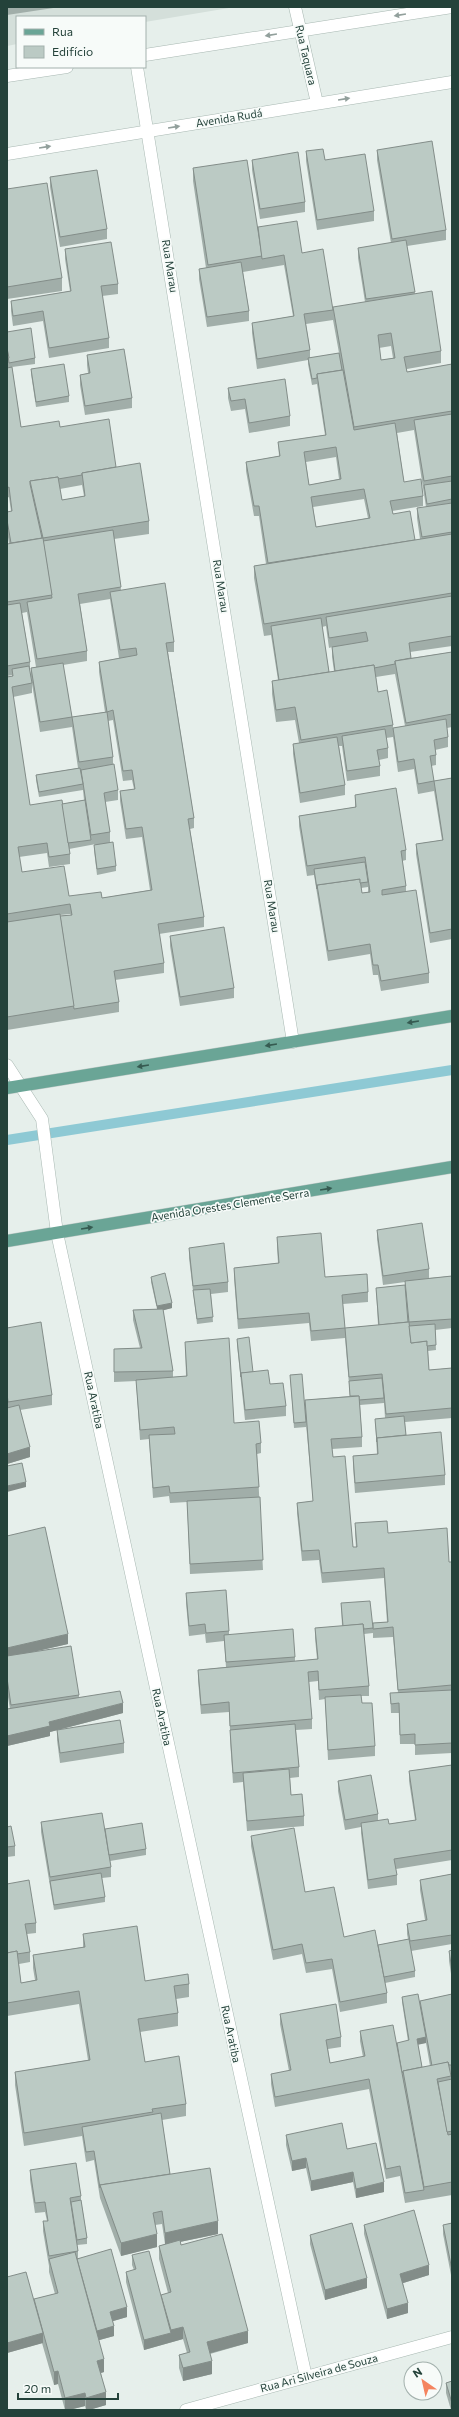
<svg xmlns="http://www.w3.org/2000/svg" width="459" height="2417" viewBox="0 0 459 2417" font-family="Commissioner,sans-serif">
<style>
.built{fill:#d4dfda}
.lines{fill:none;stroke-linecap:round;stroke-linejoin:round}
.stream{stroke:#8ec9d4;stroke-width:10}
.minor-casing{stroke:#a8b8b2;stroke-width:13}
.major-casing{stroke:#c2cac8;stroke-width:13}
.minor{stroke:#fff;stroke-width:12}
.major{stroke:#6aa596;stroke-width:12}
.wall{fill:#a1aea9;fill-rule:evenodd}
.shaded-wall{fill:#838d89}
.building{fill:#bbcac4;stroke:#838d89;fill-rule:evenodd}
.oneway{fill:#92a09c}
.oneway2{fill:#365b51}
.labels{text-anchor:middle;stroke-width:3.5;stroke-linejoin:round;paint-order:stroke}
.street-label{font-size:11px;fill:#24423a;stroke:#f7fbf9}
</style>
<rect width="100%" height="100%" fill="#e6efeb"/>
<path class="built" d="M7 7H235L145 22V17H17V44L7 46Z"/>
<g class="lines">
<path class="stream" d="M7 1140 452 1070"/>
<g class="minor-casing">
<g id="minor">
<path d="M295 7 317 103"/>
<path d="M145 55 452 7"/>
<path d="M137 67 293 1042"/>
<path d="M7 76 67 67"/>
<path d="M7 154 452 82"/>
<path d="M7 1065 42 1119 57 1233 306 2377"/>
<path d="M186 2410 452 2337"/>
</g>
</g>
<g class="major-casing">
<g id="major">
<path d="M7 1088 452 1016"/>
<path d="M7 1241 452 1167"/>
</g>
</g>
<use href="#minor" class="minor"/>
<use href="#major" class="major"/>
</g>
<g class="wall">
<path d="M7 7H60L7 15Z"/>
<path d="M377 150 446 230V240L407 246 415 294 441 351V363L407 369V372L452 364V646L410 652 411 658 452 652V727L447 728 448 737V747L435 750 436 755V765L431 766 434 781 452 778V939L430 943 416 854V844L442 840 434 791 418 794 414 769 398 772 393 737 386 738 388 748V758L379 760 380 766V776L347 781 342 746H339L345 785V795L300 803 293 754V744L299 743 295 720 276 722 272 694V681L278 680 271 635 264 636 254 578V566L266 564 259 516H254L246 471V462L279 456 278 442 325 435 317 384 312 385 308 364V360L257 369 252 333V323L293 316 284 265 243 272 249 311V321L207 327 199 279V269L206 268 193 181V168L258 227 302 253 333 310 365 302 358 258V248L391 243 377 160ZM333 320 339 353 310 358V350L306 324ZM391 346 393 358 381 360 379 348ZM414 430 426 507 417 508V518L420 539 415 540 393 514 392 511 423 506V496L404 482 397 433ZM336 457 339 479 309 485 306 462ZM364 499 368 518 316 527 313 507ZM326 626 329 648 332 647V657L334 671 329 672 322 627ZM395 674 405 726 393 728V725L378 692 376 677Z"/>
<path d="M306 151 325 160 374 211V221L317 230 306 161Z"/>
<path d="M252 160 305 202V212L260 219 252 170Z"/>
<path d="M50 177 107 229V239L60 247 50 187Z"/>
<path d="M7 189 62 278V291L7 299Z"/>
<path d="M65 249 118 284V294L102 296 109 338V348L49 358 43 321 13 326 11 311V301L70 291 65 259Z"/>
<path d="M7 332 35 358V364L12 367 21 427H60L116 467 149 521V534L114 539 121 590 174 642V652H168L194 818V828L190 829 204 917V927L159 934 164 963V973L115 980 119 1002V1012L7 1030V677L12 676V675L7 676V544H9L7 530V512L11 511 9 497 7 498ZM82 485 84 496 62 500 60 489ZM110 599 119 658 99 662V672L105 712 72 717 63 665 87 661V651L80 604ZM27 612 36 667 31 668V678L40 732 72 727 78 768 36 775V780L39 797 83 790 84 800 62 804 30 805 13 697 32 693V683L30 670V662L22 613ZM113 720 123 781 132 780 134 789 120 791V801L126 839 142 837 150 890 102 898 69 896 22 872 19 857 47 853 49 867 70 864V854L69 849 96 844 94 845V850L97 875 116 871V866L110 842V832L105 802 118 800V790L113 764V757L108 721ZM70 914 71 915 60 916V915Z"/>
<path d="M87 355 132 398V408L85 415 80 385V375L88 373 87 365Z"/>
<path d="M31 369 69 396V402L36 407 31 374Z"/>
<path d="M228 388 290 416V426L249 433 245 409 231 411 228 398Z"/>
<path d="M355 795 406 850V860L402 861 406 886V892L429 973V983L381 991 378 975H373L370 954 328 961 314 875 307 876 299 826V816L355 807ZM368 887V892L362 893 361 888Z"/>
<path d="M170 936 234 988V998L180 1006 170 946Z"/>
<path d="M377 1230 429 1269V1278L452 1276V1328L435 1330 436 1350 428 1351 429 1370 452 1368V1418L405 1422 406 1435 445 1475V1485L355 1493 353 1466V1456L377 1454 375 1419 385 1418 384 1402V1403L360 1405 362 1437V1447L332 1449 333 1457 353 1547H356L355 1533V1523L388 1533 449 1562H452V1753L415 1755V1744H400L399 1713H391L390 1693H398L393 1637 373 1638V1623L387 1622 384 1578 322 1583 319 1560 302 1561 297 1513V1503L313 1501 306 1424V1427L294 1428 290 1375 305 1409V1400L350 1396 345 1338 311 1341 309 1323 238 1329 234 1278V1268L278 1263 277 1247V1237L325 1277 368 1292V1302L343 1304 345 1328 378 1325 376 1288 405 1285V1282L383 1285 377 1239Z"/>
<path d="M189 1248 228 1282V1292L211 1294 213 1322 197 1324 189 1258Z"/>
<path d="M151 1277 172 1308 163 1310 173 1371V1377L186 1376 185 1342 234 1423 261 1443V1453L257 1454 263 1570 190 1574 187 1502 170 1503 169 1496 153 1498 149 1439 140 1440 136 1381 114 1382V1349L140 1348 133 1320V1310L157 1309 151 1282Z"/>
<path d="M7 1328 52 1395V1405L20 1410 30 1457 7 1464V1408H8L7 1403Z"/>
<path d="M237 1339 253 1372 270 1384 286 1406V1416L245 1420 237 1345Z"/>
<path d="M7 1536 68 1644 32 1652 79 1695V1698L123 1713 50 1732V1736L7 1746V1709H10L7 1691Z"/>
<path d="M186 1593 229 1631V1634L295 1657V1661L317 1659 315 1638V1628L342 1626 341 1603 373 1628V1633L364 1634 369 1686V1696H361L362 1703 375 1746V1756L328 1760 325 1699 319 1700 318 1681 309 1682 312 1719V1729L296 1730 299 1767V1777L290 1778 291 1795 304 1816V1826L247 1831 243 1782 233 1783 230 1740V1730L229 1712 201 1714 198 1680V1670L226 1667 224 1641 206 1643 205 1634 189 1636 186 1603Z"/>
<path d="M57 1730 124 1743V1753L60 1763 57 1740Z"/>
<path d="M452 1765V1860L396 1869 397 1875V1885L368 1889 361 1833V1827L345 1830 338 1791V1781L378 1814V1820L389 1824 415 1820 409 1781V1771Z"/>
<path d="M41 1822 105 1829 146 1849V1855L110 1861 111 1867V1877L102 1878 105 1897V1902L54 1910 41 1832Z"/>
<path d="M7 1827 15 1846V1856L7 1857Z"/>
<path d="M251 1836 305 1892 344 1937 378 1945 408 1939 407 1934V1924L425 1920 420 1890V1880L452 1874V1944L411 1951 415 1971V1977L385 1983 387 1993V2003L340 2012 332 1969 306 1973 302 1954 273 1960 251 1846Z"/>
<path d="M7 1882V1884L36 1923V1933L27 1934 30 1952V1962L19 1964 21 1983 35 1980 33 1968V1955L83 1947V1934L145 1981 189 1984V1997L176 1999 178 2013V2026L140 2032 145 2062 186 2104V2116L162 2120 170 2174 218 2234 180 2242 181 2245 248 2343 210 2354 212 2374 183 2381 179 2368V2355L187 2353 183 2339 144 2350 126 2282V2272L134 2270 132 2265V2255L161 2297 168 2293 159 2259V2246L165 2244 162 2224 155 2225 157 2247 121 2256 100 2198 94 2160 86 2162 82 2136 24 2146 15 2085V2072L88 2060 79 2004 7 2016Z"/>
<path d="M452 1950V1980L449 1961V1951Z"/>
<path d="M452 1994V2074L451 2075V2079H452V2195L405 2203 400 2176 386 2179 369 2089 275 2107 271 2084V2074L289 2071 280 2024V2014L341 2037V2047L328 2049 330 2063 363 2057 360 2041V2031L397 2043 408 2041 402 2002V1997L420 2006V2001ZM426 2043 430 2066 422 2067 418 2044Z"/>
<path d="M286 2135 347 2149 384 2192 356 2198 353 2182 311 2191 306 2168 292 2171 286 2145Z"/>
<path d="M30 2170 81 2196V2200L87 2238V2244L77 2245 78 2251V2259L127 2317 113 2321 114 2336 99 2340 104 2372 101 2373 106 2405 89 2410H86L85 2406 69 2410H65L58 2384 54 2385 42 2343 7 2353V2277L34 2302V2299L55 2294 49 2272V2266L43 2231V2221H47L45 2212 35 2213 30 2180Z"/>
<path d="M452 2223V2280L443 2234V2225Z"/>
<path d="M364 2225 429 2275 403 2283 408 2313 387 2319 364 2234Z"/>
<path d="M310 2235 367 2288 325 2300 310 2244Z"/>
<path d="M452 2381V2410H451L446 2393V2383Z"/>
</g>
<g class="shaded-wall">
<path d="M172 1303V1308L157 1312V1306Z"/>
<path d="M30 1447V1457L7 1464V1454Z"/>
<path d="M26 1482V1487L7 1492V1486Z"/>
<path d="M68 1634V1644L7 1658V1648Z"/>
<path d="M123 1703V1713L50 1732V1736L7 1746V1736L49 1722Z"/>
<path d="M426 2037V2043L417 2045V2039Z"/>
<path d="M306 2158V2168L292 2171V2161Z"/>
<path d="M353 2172V2182L311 2191V2181Z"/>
<path d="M384 2182V2192L356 2198V2189Z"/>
<path d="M218 2221V2234L165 2245V2233Z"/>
<path d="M157 2234V2247L121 2256V2243Z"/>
<path d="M429 2265V2275L400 2284V2274Z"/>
<path d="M367 2278V2288L325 2300V2290Z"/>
<path d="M408 2303V2313L387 2319V2309Z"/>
<path d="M127 2307V2317L110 2322V2312Z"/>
<path d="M114 2326V2336L96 2341V2331Z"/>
<path d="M183 2327V2339L144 2350V2340L171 2333V2330Z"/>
<path d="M248 2331V2343L207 2354V2342Z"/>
<path d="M43 2333V2343L7 2353V2343Z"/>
<path d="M104 2359V2372L97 2374V2361Z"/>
<path d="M212 2361V2374L183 2381V2368Z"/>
<path d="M58 2371V2384L54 2385V2372Z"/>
<path d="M106 2392V2405L89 2410H86V2398Z"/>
<path d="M85 2393V2406L69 2410H65V2398Z"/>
</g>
<g class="building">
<path d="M432 141 446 230 392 239 377 150Z"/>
<path d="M323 149 325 160 365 154 374 211 317 220 306 151Z"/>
<path d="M298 152 305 202 260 209 252 160Z"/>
<path d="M247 160 262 256 208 265 193 168Z"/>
<path d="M97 170 107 229 60 237 50 177Z"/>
<path d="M47 183 62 278 7 287V189Z"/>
<path d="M297 221 302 253 323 249 333 310 304 314 310 350 257 359 252 323 294 316 284 255 262 259 258 227Z"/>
<path d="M406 240 415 292 366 299 358 248Z"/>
<path d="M111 242 118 284 101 286 109 338 49 348 43 311 13 316 11 301 71 291 65 249Z"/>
<path d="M241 262 249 311 207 317 199 269Z"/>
<path d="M432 291 441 351 404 357 407 372 452 364V411L354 427 333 307ZM391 333 395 358 381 360 378 335Z"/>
<path d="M31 328 35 358 9 363 7 348V332Z"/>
<path d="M7 348 9 358H7Z"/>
<path d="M124 349 132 398 85 406 80 375 90 373 87 355Z"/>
<path d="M339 353 342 370 317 374V378L312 379 308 358Z"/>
<path d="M64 364 69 396 36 402 31 369Z"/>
<path d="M12 367 21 427 59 421 60 427 109 419 116 467 82 473V475L58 479V477L30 481V484L42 538 11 543 7 520V512L12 511 9 487 7 488V368Z"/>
<path d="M343 370 354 430 395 423 404 482 421 479 423 496 390 501 393 514 410 511 415 540 268 563 259 506H254L246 462 280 456 278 442 326 435 317 374ZM336 447 341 479 309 485 304 452ZM364 489 370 518 316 527 311 497Z"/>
<path d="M285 379 290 416 249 423 245 399 231 401 228 388Z"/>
<path d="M452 414V476L424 481 414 420Z"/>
<path d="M140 463 149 521 43 538 30 481 58 477 62 500 85 496 82 473Z"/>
<path d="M452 481V499L427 504 424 485Z"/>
<path d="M452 503V532L422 537 417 508Z"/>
<path d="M113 530 121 587 78 594 87 651 37 659 27 602 52 598 43 541Z"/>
<path d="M452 534V593L264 624 254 566Z"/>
<path d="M43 538 52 595 7 602V544Z"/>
<path d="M165 583 174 642 166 643 194 818 188 819 204 917 158 924 164 963 114 971 119 1002 74 1009 60 916 72 915 70 904 7 914V677L13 676 12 669 29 666 32 683 12 687 30 805 62 800 70 854 49 857 47 843 18 847 22 872 64 866 69 896 101 892 102 898 152 890 142 827 126 829 120 791 135 789 132 770 123 771 113 710 107 712 113 757 79 762 72 717 107 712 99 662 137 655 136 648 120 650 110 592Z"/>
<path d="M452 596V636L409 643 411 658 395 661V664L374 668V665L335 671 332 647 368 641 366 632 329 638 326 617Z"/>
<path d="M20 603 30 662 7 666V605Z"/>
<path d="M321 618 329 672 279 680 271 626Z"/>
<path d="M452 652V714L406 723 395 661Z"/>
<path d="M63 663 72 717 40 722 31 668Z"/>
<path d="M374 665 378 692 387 690 393 725 301 740 295 707 276 710 272 681Z"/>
<path d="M446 719 448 737 434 740 436 755 430 756 434 781 418 784 414 759 398 762 393 728Z"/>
<path d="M385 729 388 748 377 750 380 766 347 771 342 736Z"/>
<path d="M337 737 345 785 300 793 293 744Z"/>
<path d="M114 764 118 790 104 793 110 832 91 835 81 770Z"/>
<path d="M80 768 83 784 39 792 36 775Z"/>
<path d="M452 778V929L430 933 416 844 443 840 434 781Z"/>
<path d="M396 788 406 850 401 851 406 886 382 890V895L416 890 429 973 381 981 378 965H373L370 944 328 951 317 885 360 879 362 893 370 892 365 857 307 866 299 816 356 807 355 795Z"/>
<path d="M85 800 91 840 68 843 62 804Z"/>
<path d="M113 842 116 866 97 869 94 845Z"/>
<path d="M365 862 368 882 360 883V879L317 885V889L314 869Z"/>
<path d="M60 914 74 1006 7 1017V922Z"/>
<path d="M224 927 234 988 180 997 170 936Z"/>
<path d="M422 1223 429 1269 383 1276 377 1230Z"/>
<path d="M321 1233 325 1277 367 1274 368 1292 342 1295 345 1328 311 1331 309 1313 238 1319 234 1268 279 1263 277 1237Z"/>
<path d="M224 1243 228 1282 193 1286 189 1248Z"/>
<path d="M165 1273 172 1303 157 1306 151 1277Z"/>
<path d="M452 1276V1319L409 1322 405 1281Z"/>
<path d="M405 1285 408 1322 379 1325 376 1288Z"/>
<path d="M210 1289 213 1317 197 1319 193 1290Z"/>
<path d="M163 1309 173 1371 114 1372V1349L142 1348 133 1310Z"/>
<path d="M41 1322 52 1395 8 1402 7 1393V1328Z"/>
<path d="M409 1322 411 1343 427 1341 429 1370 452 1368V1408L386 1414 382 1374 349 1377 345 1328Z"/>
<path d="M435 1324 436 1345 427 1346V1341L411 1343 409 1326Z"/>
<path d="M249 1337 253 1372 241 1373V1377L237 1339Z"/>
<path d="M229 1338 234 1423 259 1421 261 1443 256 1444 259 1487 170 1493 169 1486 153 1488 149 1435 175 1434 174 1427 140 1430 136 1380 187 1376 185 1342Z"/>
<path d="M268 1370 270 1384 283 1383 286 1406 245 1410 241 1373Z"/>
<path d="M302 1374 306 1422 294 1423 290 1375Z"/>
<path d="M382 1378 384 1398 359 1400V1396H350L349 1381Z"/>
<path d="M359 1396 362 1437 331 1439 333 1457 345 1456 353 1547H357L355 1523 387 1521 388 1533 447 1528 449 1562H452V1685L398 1690 393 1627 373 1629V1623L388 1622 384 1568 322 1573 319 1550 302 1551 297 1503 313 1501 305 1400Z"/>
<path d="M19 1405 30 1447 7 1454V1408Z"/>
<path d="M404 1416 406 1435 377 1438V1442L375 1419Z"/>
<path d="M441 1432 445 1475 355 1483 353 1456 378 1454 377 1438Z"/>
<path d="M22 1463 26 1482 7 1486V1466Z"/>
<path d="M260 1497 263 1560 190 1564 187 1501Z"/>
<path d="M45 1527 68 1634 7 1648V1536Z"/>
<path d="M226 1590 229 1631 206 1633 205 1624 189 1626 186 1593Z"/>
<path d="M370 1601 373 1628 364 1629 363 1624 343 1626 341 1603Z"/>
<path d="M363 1624 369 1686 319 1690 318 1671 308 1672 312 1719 230 1726 229 1702 201 1705 198 1670 318 1659 315 1628Z"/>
<path d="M293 1629 295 1657 226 1662 224 1635Z"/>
<path d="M71 1646 79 1695 11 1705 7 1678V1656Z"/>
<path d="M452 1690V1743L415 1745V1734L400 1735 399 1703 391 1704 390 1693Z"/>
<path d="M120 1691 123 1703 49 1722 50 1726 7 1736V1709Z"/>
<path d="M361 1695 362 1703H372L375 1746 328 1750 325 1697Z"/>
<path d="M120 1720 124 1743 60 1753 57 1730Z"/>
<path d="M295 1724 299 1767 233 1773 230 1730Z"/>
<path d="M452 1765V1850L394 1859 397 1875 368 1880 361 1823 388 1819 389 1824 416 1820 409 1771Z"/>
<path d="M289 1769 291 1795 302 1794 304 1816 247 1821 243 1773Z"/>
<path d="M371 1775 378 1814 345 1820 338 1781Z"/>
<path d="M102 1813 111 1867 50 1877 41 1822Z"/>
<path d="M142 1823 146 1849 109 1855 105 1829Z"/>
<path d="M11 1826 15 1846 7 1847V1827Z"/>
<path d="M294 1828 305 1892 334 1887 344 1937 375 1930 387 1993 340 2002 332 1959 306 1963 302 1944 273 1950 251 1836Z"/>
<path d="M101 1873 105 1897 54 1905 50 1881Z"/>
<path d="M452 1874V1935L410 1941 407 1924 427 1920 420 1880Z"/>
<path d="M29 1880 36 1923 25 1924 30 1952 17 1954V1951L7 1953V1882V1884Z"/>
<path d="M137 1926 145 1981 188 1974 189 1984 174 1986 178 2013 138 2019 145 2062 179 2056 186 2104 152 2109 153 2112 24 2133 15 2072 90 2060 79 1991 7 2003V1953L17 1951 21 1983 37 1980 33 1955 85 1947 83 1934Z"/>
<path d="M409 1939 415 1971 384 1977 378 1945Z"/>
<path d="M452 1950V1970L449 1951Z"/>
<path d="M418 1994 426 2037 417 2039 422 2067 403 2071V2072L402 2073 397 2043 409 2040 402 1997Z"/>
<path d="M452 1994V2065H449L448 2062 432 2066 420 2001Z"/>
<path d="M336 2004 341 2037 326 2040 330 2063 365 2056 360 2031 393 2025 424 2190 405 2193 400 2166 386 2169 369 2079 275 2097 271 2074 291 2070 280 2014Z"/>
<path d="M448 2062 451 2076 437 2079 448 2135 452 2134V2182L424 2187 403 2071Z"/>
<path d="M452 2079V2131L447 2132 438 2082Z"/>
<path d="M161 2113 170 2174 100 2185V2188L94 2151 86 2152 82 2127Z"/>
<path d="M342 2123 347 2149 376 2143 384 2182 356 2189 353 2172 311 2181 306 2158 292 2161 286 2135Z"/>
<path d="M76 2163 81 2196 70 2198 78 2251 49 2256 43 2221H48L45 2202 35 2203 30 2170Z"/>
<path d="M210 2168 218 2221 165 2233 162 2211 153 2213 157 2234 121 2243 100 2185Z"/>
<path d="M81 2200 87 2238 77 2240 71 2202Z"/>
<path d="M414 2210 429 2265 400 2274 408 2303 387 2309 364 2225Z"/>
<path d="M352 2223 367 2278 325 2290 310 2235Z"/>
<path d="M452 2223V2270L443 2225Z"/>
<path d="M222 2234 248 2331 207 2342 212 2361 183 2368 179 2355 190 2352 183 2327 171 2330 161 2295 171 2292 159 2246 180 2240 181 2245Z"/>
<path d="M111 2249 127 2307 110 2312 114 2326 97 2331 77 2259Z"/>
<path d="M149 2251 171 2333 144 2340 126 2272 136 2269 132 2255Z"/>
<path d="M75 2252 104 2359 97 2361 106 2392 86 2398 85 2393 65 2398 58 2371 54 2372 34 2299 58 2293 49 2259Z"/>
<path d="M26 2272 43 2333 7 2343V2277Z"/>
<path d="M452 2381V2403L446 2383Z"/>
</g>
<defs><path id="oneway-solid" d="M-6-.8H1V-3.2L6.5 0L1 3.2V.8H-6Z"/></defs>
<g class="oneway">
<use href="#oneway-solid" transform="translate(400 15) rotate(171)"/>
<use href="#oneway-solid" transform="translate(271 35) rotate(171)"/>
<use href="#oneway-solid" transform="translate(344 99) rotate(-9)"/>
<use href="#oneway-solid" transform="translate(174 127) rotate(-9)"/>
<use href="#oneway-solid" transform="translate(45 147) rotate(-9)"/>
</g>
<g class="oneway2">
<use href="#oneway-solid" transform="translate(413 1022) rotate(171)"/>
<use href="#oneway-solid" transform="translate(271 1045) rotate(171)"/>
<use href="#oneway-solid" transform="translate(143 1066) rotate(171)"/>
<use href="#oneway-solid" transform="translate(326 1189) rotate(-9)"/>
<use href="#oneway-solid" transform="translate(87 1228) rotate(-9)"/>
</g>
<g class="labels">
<g class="street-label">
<text transform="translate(306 55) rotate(77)" y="4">Rua Taquara</text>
<text transform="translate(229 118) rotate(-9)" y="4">Avenida Rudá</text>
<text transform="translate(170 266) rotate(81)" y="4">Rua Marau</text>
<text transform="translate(221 586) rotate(81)" y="4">Rua Marau</text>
<text transform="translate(272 906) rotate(81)" y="4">Rua Marau</text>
<text transform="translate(230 1205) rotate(-9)" y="4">Avenida Orestes Clemente Serra</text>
<text transform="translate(94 1400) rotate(78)" y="4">Rua Aratiba</text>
<text transform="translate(162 1717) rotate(78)" y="4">Rua Aratiba</text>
<text transform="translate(231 2034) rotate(78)" y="4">Rua Aratiba</text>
<text transform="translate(319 2373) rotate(-15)" y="4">Rua Ari Silveira de Souza</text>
</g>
</g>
<rect width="459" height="2417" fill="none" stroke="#24423a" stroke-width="16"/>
<rect x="16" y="16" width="130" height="52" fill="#f7fbf9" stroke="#a3b1ad"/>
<rect x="24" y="29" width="20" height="6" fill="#6aa596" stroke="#a3b1ad"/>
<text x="52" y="36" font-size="12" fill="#24423a">Rua</text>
<rect x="24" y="46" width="20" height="12" fill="#bbcac4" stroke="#a3b1ad"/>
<text x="52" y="56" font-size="12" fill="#24423a">Edifício</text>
<g transform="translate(423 2381) rotate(326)"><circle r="19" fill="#f7fbf9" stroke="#a3b1ad"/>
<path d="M0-3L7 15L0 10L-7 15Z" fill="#f4845f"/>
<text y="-6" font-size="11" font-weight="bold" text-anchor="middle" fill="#24423a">N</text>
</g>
<path d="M18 2393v6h100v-6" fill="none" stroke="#24423a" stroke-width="2"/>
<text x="24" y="2393" font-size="12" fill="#24423a" stroke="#f7fbf9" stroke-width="3" paint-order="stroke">20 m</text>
</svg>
